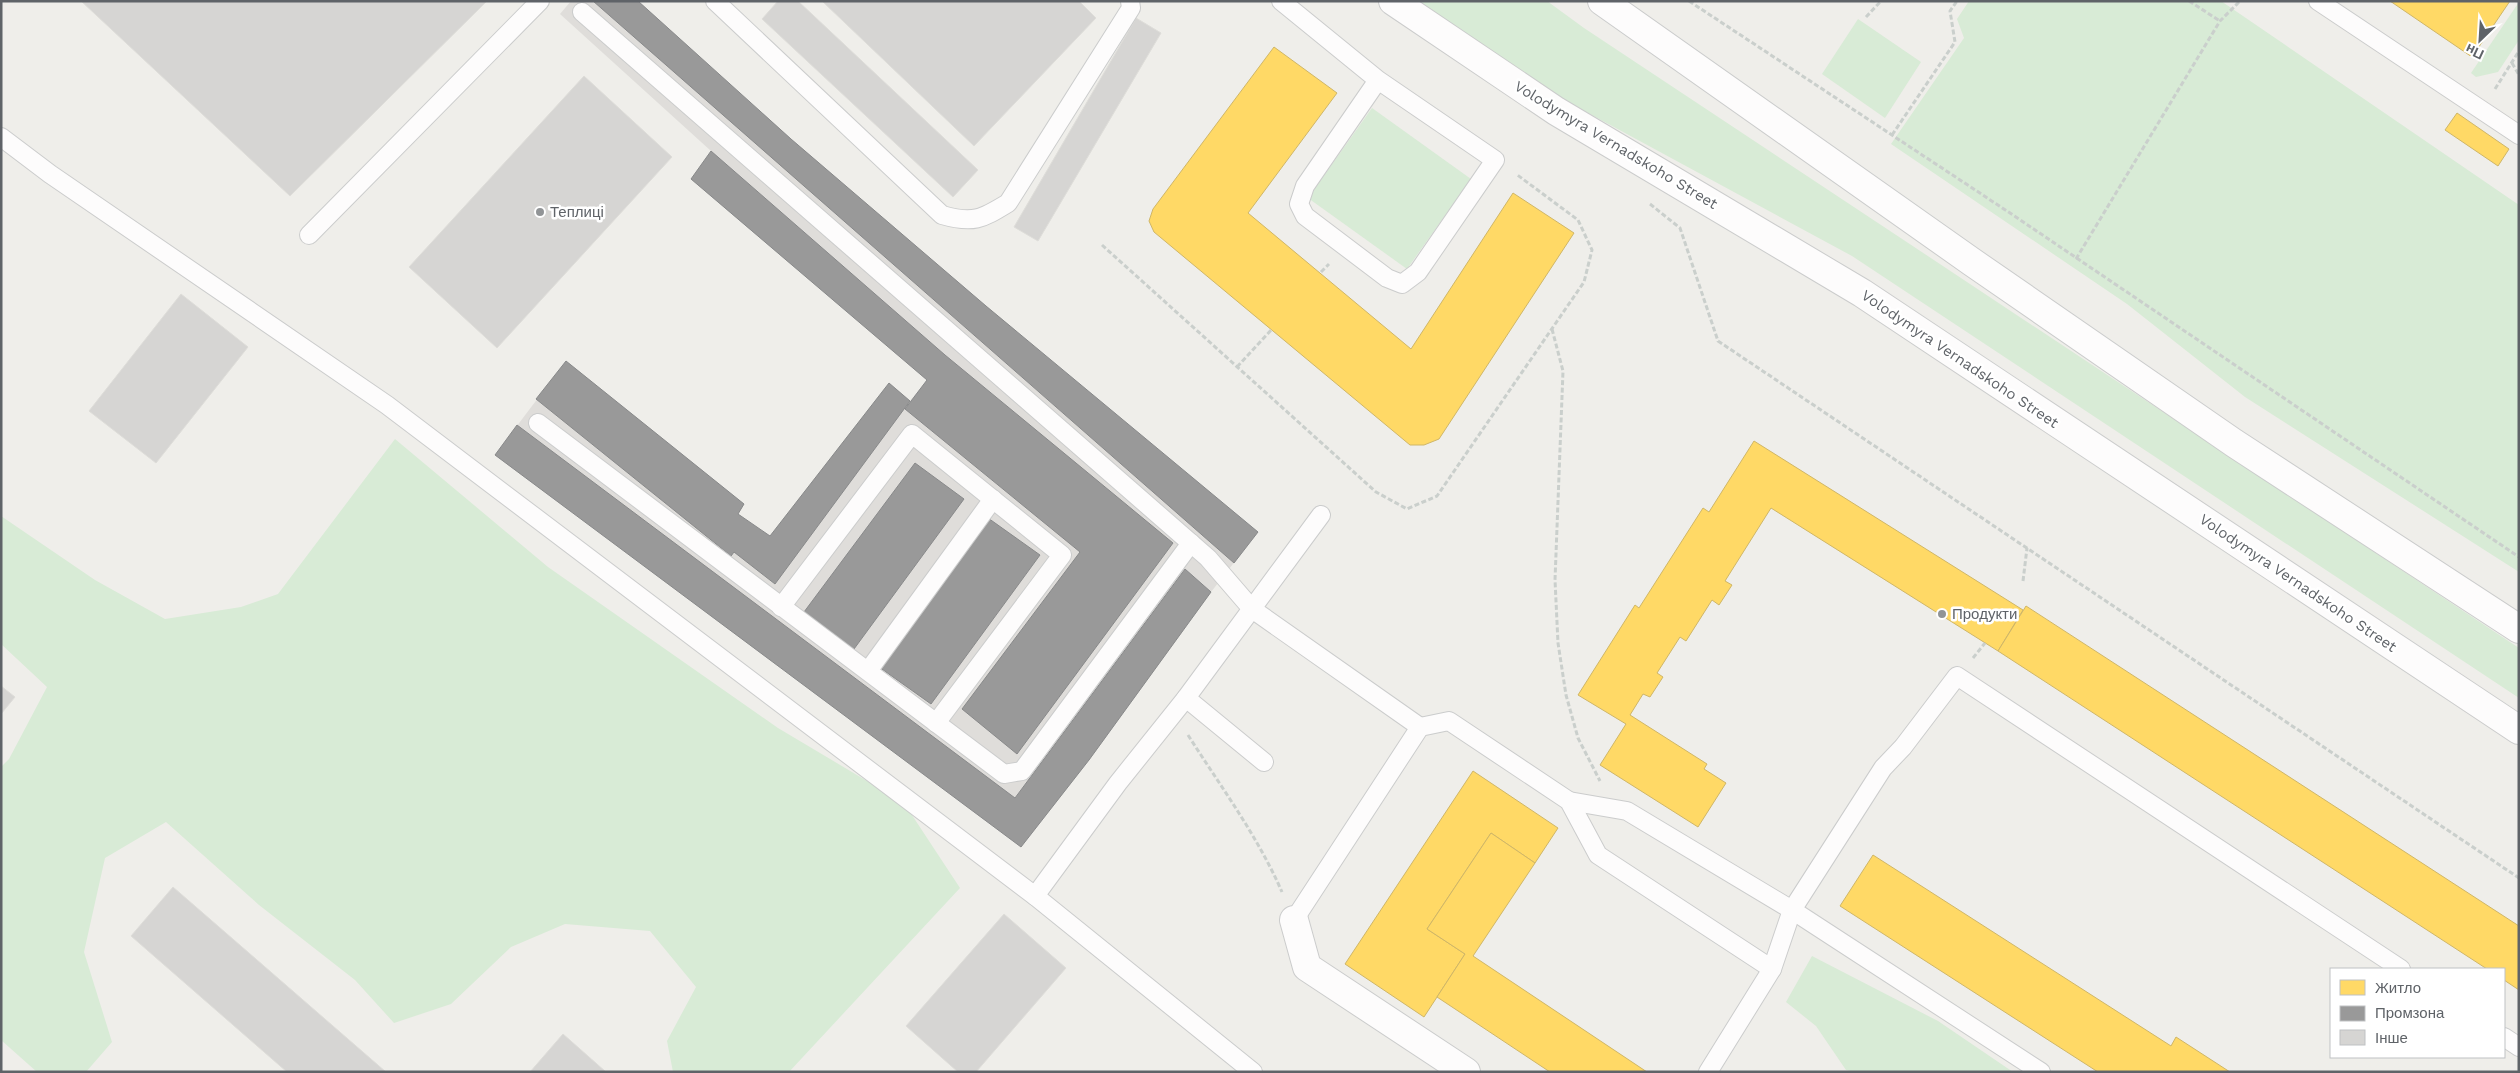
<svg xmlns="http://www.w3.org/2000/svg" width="2520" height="1073" viewBox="0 0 2520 1073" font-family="'Work Sans',sans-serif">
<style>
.industrial{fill:#dfddda}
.green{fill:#d8ebd6}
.homes{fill:#ffd966;stroke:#cfb667}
.industry{fill:#999;stroke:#88898a}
.building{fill:#d6d5d3;stroke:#deddd9}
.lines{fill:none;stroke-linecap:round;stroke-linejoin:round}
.lane-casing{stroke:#cbcccc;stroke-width:20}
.street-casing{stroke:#cbcccc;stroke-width:30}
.path{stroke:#cacfcc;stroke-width:3;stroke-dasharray:5 2.5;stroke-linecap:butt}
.lane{stroke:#fdfcfc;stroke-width:18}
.street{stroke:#fdfcfc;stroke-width:28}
.poi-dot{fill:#919496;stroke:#fff;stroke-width:2}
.labels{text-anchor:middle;stroke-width:5;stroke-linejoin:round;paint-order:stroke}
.street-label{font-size:15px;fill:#5f6368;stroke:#fff}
.poi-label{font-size:15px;fill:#5f6368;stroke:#fff;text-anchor:start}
</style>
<rect width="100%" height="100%" fill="#efeeea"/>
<path class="industrial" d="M571 1H638L791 139 986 306 1258 532 1211 592 1089 760 1021 847 495 455 566 361 744 504 738 514 770 536 889 383 910 401 927 380 691 179 711 151 560 14Z"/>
<g class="green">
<path d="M1418 1H1547L1584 28 2519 648V698L1852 256 1553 94Z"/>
<path d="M1969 1H2221L2519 205V572L2245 397 2127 304 1891 144 1964 38 1957 19Z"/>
<path d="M2519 2V40L2498 72 2476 77 2471 73Z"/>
<path d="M1858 19 1921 62 1885 118 1822 74Z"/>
<path d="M1372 108 1471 179 1407 269 1308 198Z"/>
<path d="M395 439 548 567 778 728 904 803 960 888 789 1072H673L667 1041 696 987 650 931 565 924 511 947 451 1004 394 1023 355 980 259 905 166 822 105 858 84 952 112 1042 86 1072H37L1 1040V767L9 759 47 687 1 644V516L95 580 165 619 241 607 278 594Z"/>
<path d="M1812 956 1938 1021 2013 1072H1854L1846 1070 1816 1026 1786 1002Z"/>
</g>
<g class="homes">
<path d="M2390 1H2510L2472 57Z"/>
<path d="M1274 47 1337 93 1248 213 1411 349 1513 193 1574 233 1439 439 1424 445H1410L1154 232 1149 221 1153 209Z"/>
<path d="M2457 113 2509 149 2498 166 2445 130Z"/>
<path d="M1754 441 2023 610 1998 651 1771 508 1725 581 1732 585 1719 605 1712 600 1686 641 1680 637 1657 673 1663 677 1650 697 1643 694 1630 715 1707 764 1704 769 1726 783 1698 827 1600 765 1626 724 1578 695 1635 605 1639 608 1703 508 1709 512Z"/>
<path d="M2026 606 2519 926V990L2504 980V969H2487L1998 651Z"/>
<path d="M1473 771 1558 828 1535 863 1491 833 1427 929 1465 954 1424 1017 1345 964Z"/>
<path d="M1491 833 1535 863 1473 956 1647 1072H1550L1437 997 1465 954 1427 929Z"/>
<path d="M1873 855 2171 1046 2176 1037 2230 1072H2098L1840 906Z"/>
</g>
<g class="industry">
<path d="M593 1H638L791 139 986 306 1258 532 1234 563Z"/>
<path d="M711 151 945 355 1173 543 1017 754 962 709 1080 552 905 409 927 380 691 179Z"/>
<path d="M566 361 744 504 738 514 770 536 889 383 910 401 775 584 734 552 731 556 536 399Z"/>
<path d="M517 425 1015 798 1185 569 1211 592 1089 760 1021 847 495 455Z"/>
<path d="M915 463 964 499 854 649 804 612Z"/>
<path d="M988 518 1040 555 931 704 879 667Z"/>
</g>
<g class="building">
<path d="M81 1H487L290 196Z"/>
<path d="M778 1H798L978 170 953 197 762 19Z"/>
<path d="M822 1H1079L1096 18 974 146Z"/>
<path d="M1136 18 1161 33 1038 241 1014 227Z"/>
<path d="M584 76 672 157 497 348 409 267Z"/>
<path d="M181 294 248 347 156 463 89 411Z"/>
<path d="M1 686 15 697 1 714Z"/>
<path d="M173 887 386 1072H287L131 936Z"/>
<path d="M1004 914 1066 968 976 1072H958L906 1026Z"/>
<path d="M563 1034 606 1072H530Z"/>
</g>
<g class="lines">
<g class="lane-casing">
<g id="lane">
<path d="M715 1 942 215C973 224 982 219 1008 203L1131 8 1130 1"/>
<path d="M1281 1 1378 80 1495 160 1418 272 1402 284 1387 278 1305 216 1299 204 1305 186 1378 80"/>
<path d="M2318 1 2519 135"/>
<path d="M582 12 1208 558 1252 609 1420 727"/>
<path d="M1 137 50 174 387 405 1035 896 1118 783 1186 698 1321 515"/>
<path d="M309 235 540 1"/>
<path d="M538 423 1004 774 1022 771 1191 543"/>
<path d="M781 607 912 434 1062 555 936 723"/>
<path d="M868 671 993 499"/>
<path d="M1186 698 1264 762"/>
<path d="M1569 801 1627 811 1792 910 2041 1072"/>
<path d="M1035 896 1253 1072"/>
<path d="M1294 920 1420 727 1449 721 1569 801 1598 855 1772 969"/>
<path d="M2504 1037 2519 1047"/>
<path d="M1708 1072 1772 969 1792 910 1883 768 1903 747 1957 676 2401 969"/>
</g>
</g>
<g class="street-casing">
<g id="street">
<path d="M1393 1 1556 111 1862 293 2519 730"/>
<path d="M1602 1 1972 262 2234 443 2519 629"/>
<path d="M1294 920 1307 967 1466 1072"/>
</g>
</g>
<g class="path">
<path d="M1689 1 2007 211 2519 557"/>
<path d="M2189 1 2220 21"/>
<path d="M1866 17 1881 1"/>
<path d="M2512 63 2519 75"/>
<path d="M2495 89 2519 51"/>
<path d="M1892 135 1955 42 1950 11 1957 1"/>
<path d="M1650 204 1680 228 1718 341 2519 878"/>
<path d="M1102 245 1376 492 1407 509 1437 496 1584 282 1592 250 1578 220 1516 174"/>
<path d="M2076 259 2220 21 2240 1"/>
<path d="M1321 272 1329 264"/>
<path d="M1552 329 1563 371 1555 580 1558 643 1566 695 1578 738 1600 781"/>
<path d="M1237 367 1272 329"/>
<path d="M2023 581 2027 548"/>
<path d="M1973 658 1985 643"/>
<path d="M1188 735C1221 787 1257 835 1282 892"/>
</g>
<use href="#lane" class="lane"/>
<use href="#street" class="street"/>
</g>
<g class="poi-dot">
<circle cx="540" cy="212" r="5"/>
<circle cx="1942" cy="614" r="5"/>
</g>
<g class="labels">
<g class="street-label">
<text transform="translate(1616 145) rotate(31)" y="5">Volodymyra Vernadskoho Street</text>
<text transform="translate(1960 359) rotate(34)" y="5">Volodymyra Vernadskoho Street</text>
<text transform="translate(2298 583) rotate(34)" y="5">Volodymyra Vernadskoho Street</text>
</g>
<g class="poi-label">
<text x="550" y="217">Теплиці</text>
<text x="1952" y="619">Продукти</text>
</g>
</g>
<rect width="2520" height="1073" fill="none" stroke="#5f6368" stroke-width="5"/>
<rect x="2330" y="968" width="175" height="90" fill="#ffffff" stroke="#bfc1c3"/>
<rect x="2340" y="980" width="25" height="15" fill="#ffd966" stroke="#bfc1c3"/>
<text x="2375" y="993" font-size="15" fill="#5f6368">Житло</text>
<rect x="2340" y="1006" width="25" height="15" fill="#999999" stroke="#bfc1c3"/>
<text x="2375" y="1018" font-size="15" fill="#5f6368">Промзона</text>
<rect x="2340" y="1030" width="25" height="15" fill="#d6d5d3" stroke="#bfc1c3"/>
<text x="2375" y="1043" font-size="15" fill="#5f6368">Інше</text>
<g transform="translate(2480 40) rotate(205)" stroke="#ffffff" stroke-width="4" paint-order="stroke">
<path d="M0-4L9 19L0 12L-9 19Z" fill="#5f6368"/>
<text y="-8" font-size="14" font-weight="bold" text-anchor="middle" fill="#5f6368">Пн</text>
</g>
</svg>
